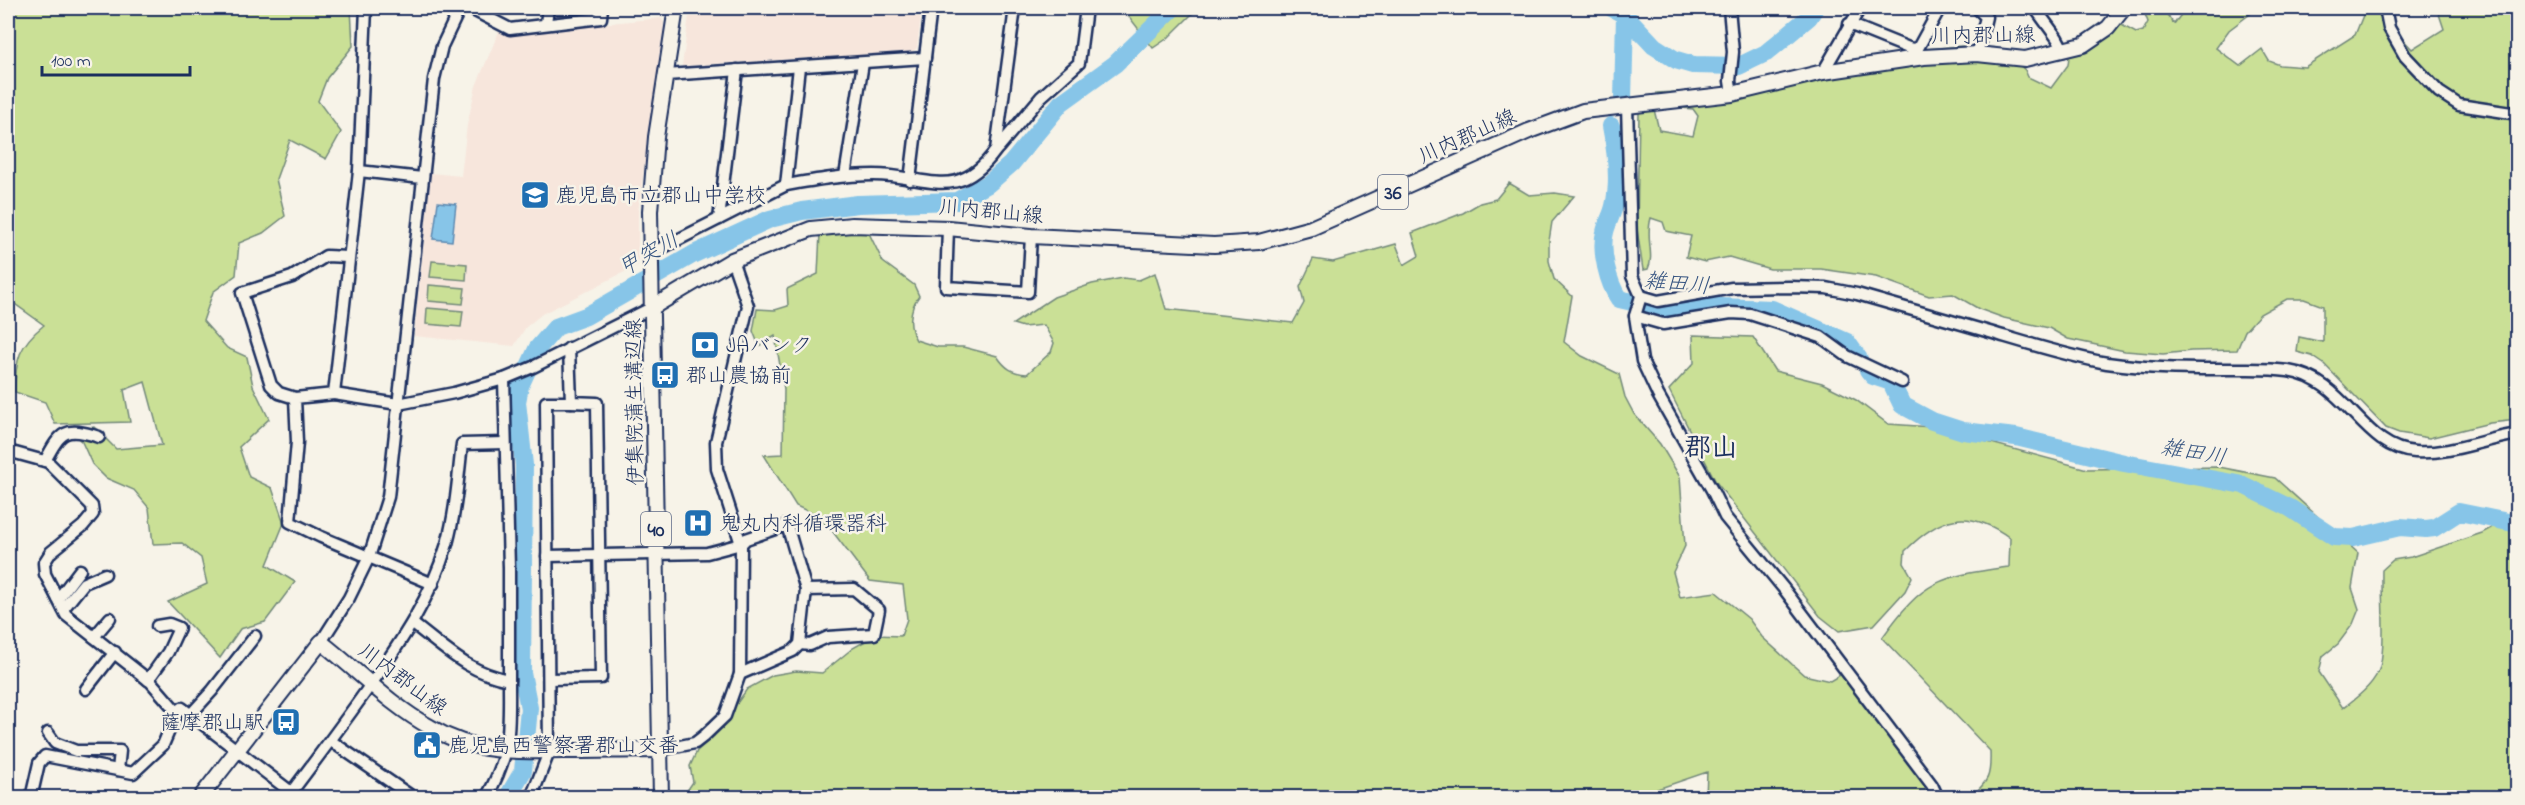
<svg xmlns="http://www.w3.org/2000/svg" width="2525" height="805" viewBox="0 0 2525 805" font-family="'Indie Flower','Klee One',sans-serif">
<style>
.built{fill:#f7e6dc}
.green{fill:#cae096;stroke:#72887a;stroke-width:1.5}
.water{fill:#87c5e8;stroke:#5c89b1;stroke-width:1.5}
.lines{fill:none;stroke-linecap:round;stroke-linejoin:round}
.river{stroke:#87c5e8;stroke-width:18}
.minor-casing{stroke:#1b2f5e;stroke-width:15}
.major-casing{stroke:#1b2f5e;stroke-width:18}
.minor{stroke:#f7f3e8;stroke-width:10}
.major{stroke:#f7f3e8;stroke-width:14}
.labels{text-anchor:middle;stroke-width:5;stroke-linejoin:round;paint-order:stroke}
.shield{fill:#f7f3e8;stroke:#5d6a87;stroke-width:1.5}
.shield-label{font-size:20px;font-weight:bold;fill:#1b2f5e}
.street-label{font-size:21px;fill:#1b2f5e;stroke:#f7f3e8}
.poi-label{font-size:21px;fill:#1b2f5e;stroke:#f7f3e8;text-anchor:start}
.water-label{font-size:22px;font-style:italic;fill:#365480;stroke:#f7f3e8}
.district-label{font-size:27px;font-weight:bold;fill:#1b2f5e;stroke:#f7f3e8}
</style>
<rect width="100%" height="100%" fill="#f7f3e8"/>
<filter id="ink" filterUnits="userSpaceOnUse"><feTurbulence type="fractalNoise" baseFrequency=".0167" numOctaves="2"/><feDisplacementMap in="SourceGraphic" scale="12" xChannelSelector="R" yChannelSelector="G"/><feConvolveMatrix kernelMatrix="1 2 1 2 8 2 1 2 1" color-interpolation-filters="sRGB"/></filter>
<g filter="url(#ink)">
<g class="built">
<path d="M690 8H922L917 48 912 52 682 66Z"/>
<path d="M661 18 664 23 638 213V265L542 314 526 327 514 346 414 336 431 173 461 176 467 125 476 86 500 29 508 33Z"/>
</g>
<g class="green">
<path d="M8 8H351L353 46 327 78 318 101 341 132 326 159 290 140 276 179 285 216 263 233 239 243 236 275 213 292 203 321 227 348 247 357 253 386 269 419 239 447 249 477 272 488 284 523 267 565 295 582 265 622 240 629 220 658 168 602 207 584 201 558 182 543 153 544 149 508 134 490 106 478 92 464 82 442 70 431 94 427 116 449 162 445 145 382 124 390 130 422 55 424 45 402 15 392C15 360 19 345 44 325L8 299Z"/>
<path d="M1136 8H1198L1168 38 1153 48 1127 14Z"/>
<path d="M2143 9 2162 8 2174 24 2186 8H2253L2250 14 2229 30 2216 48 2240 66 2262 49 2269 61 2280 65 2305 67 2355 35 2366 8H2386L2398 34 2412 49 2444 29 2437 8H2517V420L2490 423 2429 438 2399 433 2386 428 2324 364 2312 356 2297 352 2299 337 2323 342V306L2304 299H2287L2260 314 2245 331 2237 350 2191 351 2163 354 2125 351 2068 339 2049 328 2004 318 1979 309 1953 294 1929 296 1876 277 1821 269H1770L1729 257 1705 262 1686 257 1691 236 1666 231 1663 222 1651 218C1645 238 1655 255 1648 269L1643 270 1637 229 1639 113 1642 100 1651 97 1659 130 1693 136 1698 116 1693 109 1658 106 1657 93 1714 90 1923 49 1962 46 2010 57 2025 70 2028 77 2051 88 2068 65 2070 48 2118 23 2136 33 2143 31 2148 22Z"/>
<path d="M1509 183 1529 195 1555 193 1574 196 1552 222 1549 241V261L1554 279 1572 296 1564 342 1582 356 1619 374 1625 397 1634 414 1660 444 1680 477 1685 546 1673 572 1680 597 1716 592 1749 619 1762 637 1804 675 1830 681 1845 672 1911 763 1932 797H1706L1707 772 1631 798H682L693 782 690 766 697 751 714 736 747 689 773 675 796 671 822 673 853 648 876 635 901 636 907 619 903 585 870 581 833 532 816 515 796 506 764 455 783 454 784 389 775 336 759 346 753 331 757 309 775 310 788 306 787 289 818 274 820 233 867 229 883 262 914 285 919 296C909 309 908 327 916 340L938 347H963L997 356C1005 368 1012 373 1027 374L1051 352 1054 343 1044 325 1023 327 1013 324 1054 297 1092 284 1123 278 1139 280 1155 273 1166 309 1293 323 1304 303 1300 287 1313 259 1333 262 1396 244 1404 265 1419 256 1412 233 1463 213 1480 203 1496 199Z"/>
<path d="M432 261 467 264 466 280 430 277Z"/>
<path d="M429 285 465 288 463 304 428 301Z"/>
<path d="M427 308 463 311 461 327 426 324Z"/>
<path d="M1693 335 1753 337 1775 371 1822 383 1856 400 1888 424 1932 427 2087 469 2219 467 2275 478 2358 553 2352 588 2359 609 2353 624 2338 644 2323 656 2319 672 2343 708C2356 698 2371 687 2378 672 2387 654 2381 593 2382 570L2393 560 2411 557 2482 533 2491 528V511L2517 517V797H1970C1989 782 1991 775 1990 751L1882 638C1924 579 1939 577 2009 567L2010 538C1967 507 1940 516 1905 551L1904 563 1912 577 1905 591 1874 625 1839 631 1820 616 1716 482 1669 390 1694 363Z"/>
</g>
<path class="water" d="M438 202 456 204 452 241 433 239Z"/>
<g class="lines">
<g class="river">
<path d="M1612 8 1625 15 1654 46 1676 60 1693 65 1739 66 1766 53 1809 17 1815 8"/>
<path d="M1623 100 1625 15"/>
<path d="M1611 126C1616 151 1620 181 1614 206 1612 215 1607 223 1605 232 1600 251 1608 283 1619 299L1663 309 1720 307 1772 309 1847 342 1859 359"/>
<path d="M1868 370 1873 376 1891 382 1902 405 1932 421 1963 431 2016 437 2124 463 2243 485 2290 508 2334 537 2353 538 2400 527 2426 529 2434 528 2459 512 2518 524"/>
<path d="M507 798 523 771 529 708 522 673 524 465 517 402 520 386 537 349 556 327 586 316 694 254 770 219 802 211 858 204 957 201 988 184 1011 164 1061 103 1115 64 1173 8"/>
</g>
<g class="minor-casing">
<g id="minor">
<path d="M366 8 359 171 334 394 295 398 297 442 290 522 321 537 433 584"/>
<path d="M469 8 510 29 601 18 602 8"/>
<path d="M1729 8 1733 52 1730 81 1732 94"/>
<path d="M1977 8 1986 17 1977 54"/>
<path d="M2035 8 2057 38 2064 51"/>
<path d="M2385 8 2389 28 2405 56 2439 92 2459 105 2518 114"/>
<path d="M546 23 548 8"/>
<path d="M1849 24 1911 49 1918 48 1940 8"/>
<path d="M1823 72 1860 8"/>
<path d="M666 75 925 58"/>
<path d="M1627 106 1632 276 1641 296 1635 316 1642 361 1658 395 1712 490 1725 517 1784 589 1932 785 1938 798"/>
<path d="M998 148 1041 97 1079 63 1086 8"/>
<path d="M359 171 422 178"/>
<path d="M845 176 863 63"/>
<path d="M910 180 931 8"/>
<path d="M786 185C815 180 844 175 874 175 927 175 957 204 996 150L1015 8"/>
<path d="M719 219 737 70"/>
<path d="M948 228 946 287 1028 292 1031 236"/>
<path d="M650 254 786 185 799 67"/>
<path d="M1641 296 1658 301 1732 288 1790 287 1826 288 1857 294C1902 307 1947 320 1993 333 2030 344 2068 356 2107 363 2147 369 2189 369 2229 369 2248 369 2269 368 2288 371 2347 380 2362 449 2415 452 2449 455 2484 439 2518 434"/>
<path d="M1635 316 1663 324 1731 313 1750 314 1821 337 1847 356 1902 382"/>
<path d="M504 379 509 568V680"/>
<path d="M334 394 398 404 454 393 504 379 533 367 653 307"/>
<path d="M295 398 279 393 271 385 242 293 292 277 326 256 348 257"/>
<path d="M8 451 48 462 92 506 93 514 83 526 51 552 44 563 45 574 66 615 151 682 177 712"/>
<path d="M45 461C61 431 65 426 99 437"/>
<path d="M547 556 707 553 741 544 746 539 787 525 806 590 800 644 793 651 740 674"/>
<path d="M58 599 80 570"/>
<path d="M63 609 84 583 105 574"/>
<path d="M413 624C446 649 467 672 509 680 509 730 512 753 486 798"/>
<path d="M94 637 110 618"/>
<path d="M321 642 349 598 369 557 388 497 434 79 442 46 460 8"/>
<path d="M800 644 810 645 828 637 874 634 879 610 854 589 806 590"/>
<path d="M549 679 601 678 597 403 571 402 569 348"/>
<path d="M148 680 168 652 179 628 169 624 157 626"/>
<path d="M86 689 115 652"/>
<path d="M191 714 212 691 255 636"/>
<path d="M48 733 55 743 76 751H120L118 770"/>
<path d="M331 741 414 798"/>
<path d="M660 750 695 743 704 736 725 716 740 674 741 544 717 469 716 442 748 306 732 260"/>
<path d="M31 798 39 763 45 756 133 773 163 745 177 712 182 708 291 792 302 798"/>
<path d="M287 798C315 761 342 725 369 687 401 642 431 598 447 544 456 511 458 478 462 444L505 443"/>
<path d="M531 798 549 752 546 402H571"/>
</g>
</g>
<g class="major-casing">
<g id="major">
<path d="M653 307 732 260 811 229 852 225 948 228 1031 236 1214 245 1259 242 1311 228 1529 131 1583 111 1732 94 1823 72 1924 57 1977 54 2025 59 2083 45 2108 28 2124 8"/>
<path d="M200 798 321 642C357 670 390 705 430 727 475 754 517 752 568 751 598 751 629 750 660 750"/>
<path d="M661 798 650 211 656 137 676 8"/>
</g>
</g>
<use href="#minor" class="minor"/>
<use href="#major" class="major"/>
</g>
</g>
<defs>
<g id="school-square" transform="scale(1.5)"><rect x="-9" y="-9" width="18" height="18" rx="4" fill="#1f6fb2" stroke="#f7f3e8"/><path d="M0-5L7-2L0 1L-7-2ZM-4 1L0 2.5L4 1V4Q0 6-4 4Z" fill="#fff"/></g>
<g id="bank-square" transform="scale(1.5)"><rect x="-9" y="-9" width="18" height="18" rx="4" fill="#1f6fb2" stroke="#f7f3e8"/><path d="M-6-4H6V4H-6ZM0-2.3a2.3 2.3 0 1 0 0 4.6a2.3 2.3 0 1 0 0-4.6Z" fill="#fff"/></g>
<g id="bus-square" transform="scale(1.5)"><rect x="-9" y="-9" width="18" height="18" rx="4" fill="#1f6fb2" stroke="#f7f3e8"/><path d="M-5-6H5V4H4V6H2V4H-2V6H-4V4H-5ZM-3.5-4V0h7V-4ZM-3.5 1.2v1.5H-2V1.2ZM2 1.2v1.5H3.5V1.2Z" fill="#fff"/></g>
<g id="hospital-square" transform="scale(1.5)"><rect x="-9" y="-9" width="18" height="18" rx="4" fill="#1f6fb2" stroke="#f7f3e8"/><path d="M-5-5h3v3.5h4V-5h3V5h-3V1.5h-4V5h-3Z" fill="#fff"/></g>
<g id="civic-square" transform="scale(1.5)"><rect x="-9" y="-9" width="18" height="18" rx="4" fill="#1f6fb2" stroke="#f7f3e8"/><path d="M-.6-6.5H3V-4.5H.6V-3L4-1V1h2V6H-6V1h2V-1L-.6-3ZM-1.2 2.5V6h2.4V2.5Z" fill="#fff"/></g>
</defs>
<g fill-rule="evenodd">
<use href="#school-square" x="535" y="195"/>
<use href="#bank-square" x="705" y="345"/>
<use href="#bus-square" x="665" y="375"/>
<use href="#hospital-square" x="698" y="523"/>
<use href="#bus-square" x="286" y="722"/>
<use href="#civic-square" x="427" y="745"/>
</g>
<g class="labels">
<g class="shield">
<rect x="1378" y="175" width="30" height="34" rx="4.5"/>
<rect x="641" y="512" width="30" height="34" rx="4.5"/>
</g>
<g class="shield-label">
<text x="1393" y="199">36</text>
<text x="656" y="536">40</text>
</g>
<g class="street-label">
<text transform="translate(1983 35) rotate(-1)" y="7">川内郡山線</text>
<text transform="translate(1467 136) rotate(-24)" y="7">川内郡山線</text>
<text transform="translate(991 211) rotate(5)" y="7">川内郡山線</text>
<text transform="translate(634 402) rotate(-91)" y="7">伊集院蒲生溝辺線</text>
<text transform="translate(403 679) rotate(37)" y="7">川内郡山線</text>
</g>
<g class="poi-label">
<text x="556" y="202">鹿児島市立郡山中学校</text>
<text x="726" y="352">JAバンク</text>
<text x="686" y="382">郡山農協前</text>
<text x="719" y="530">鬼丸内科循環器科</text>
<text x="265" y="729" text-anchor="end">薩摩郡山駅</text>
<text x="448" y="752">鹿児島西警察署郡山交番</text>
</g>
<g class="water-label">
<text transform="translate(648 253) rotate(-30)" y="8">甲突川</text>
<text transform="translate(1677 282) rotate(5)" y="8">雑田川</text>
<text transform="translate(2194 451) rotate(10)" y="8">雑田川</text>
</g>
<g class="district-label">
<text x="1711" y="456">郡山</text>
</g>
</g>
<rect width="2525" height="805" fill="none" stroke="#f7f3e8" stroke-width="30"/>
<rect x="15" y="15" width="2495" height="775" fill="none" stroke="#1b2f5e" stroke-width="2" filter="url(#ink)"/>
<path d="M42 66v9h148v-9" fill="none" stroke="#1b2f5e" stroke-width="3"/>
<text x="51" y="66" font-size="18" fill="#1b2f5e" stroke="#f7f3e8" stroke-width="4.5" paint-order="stroke">100 m</text>
</svg>
